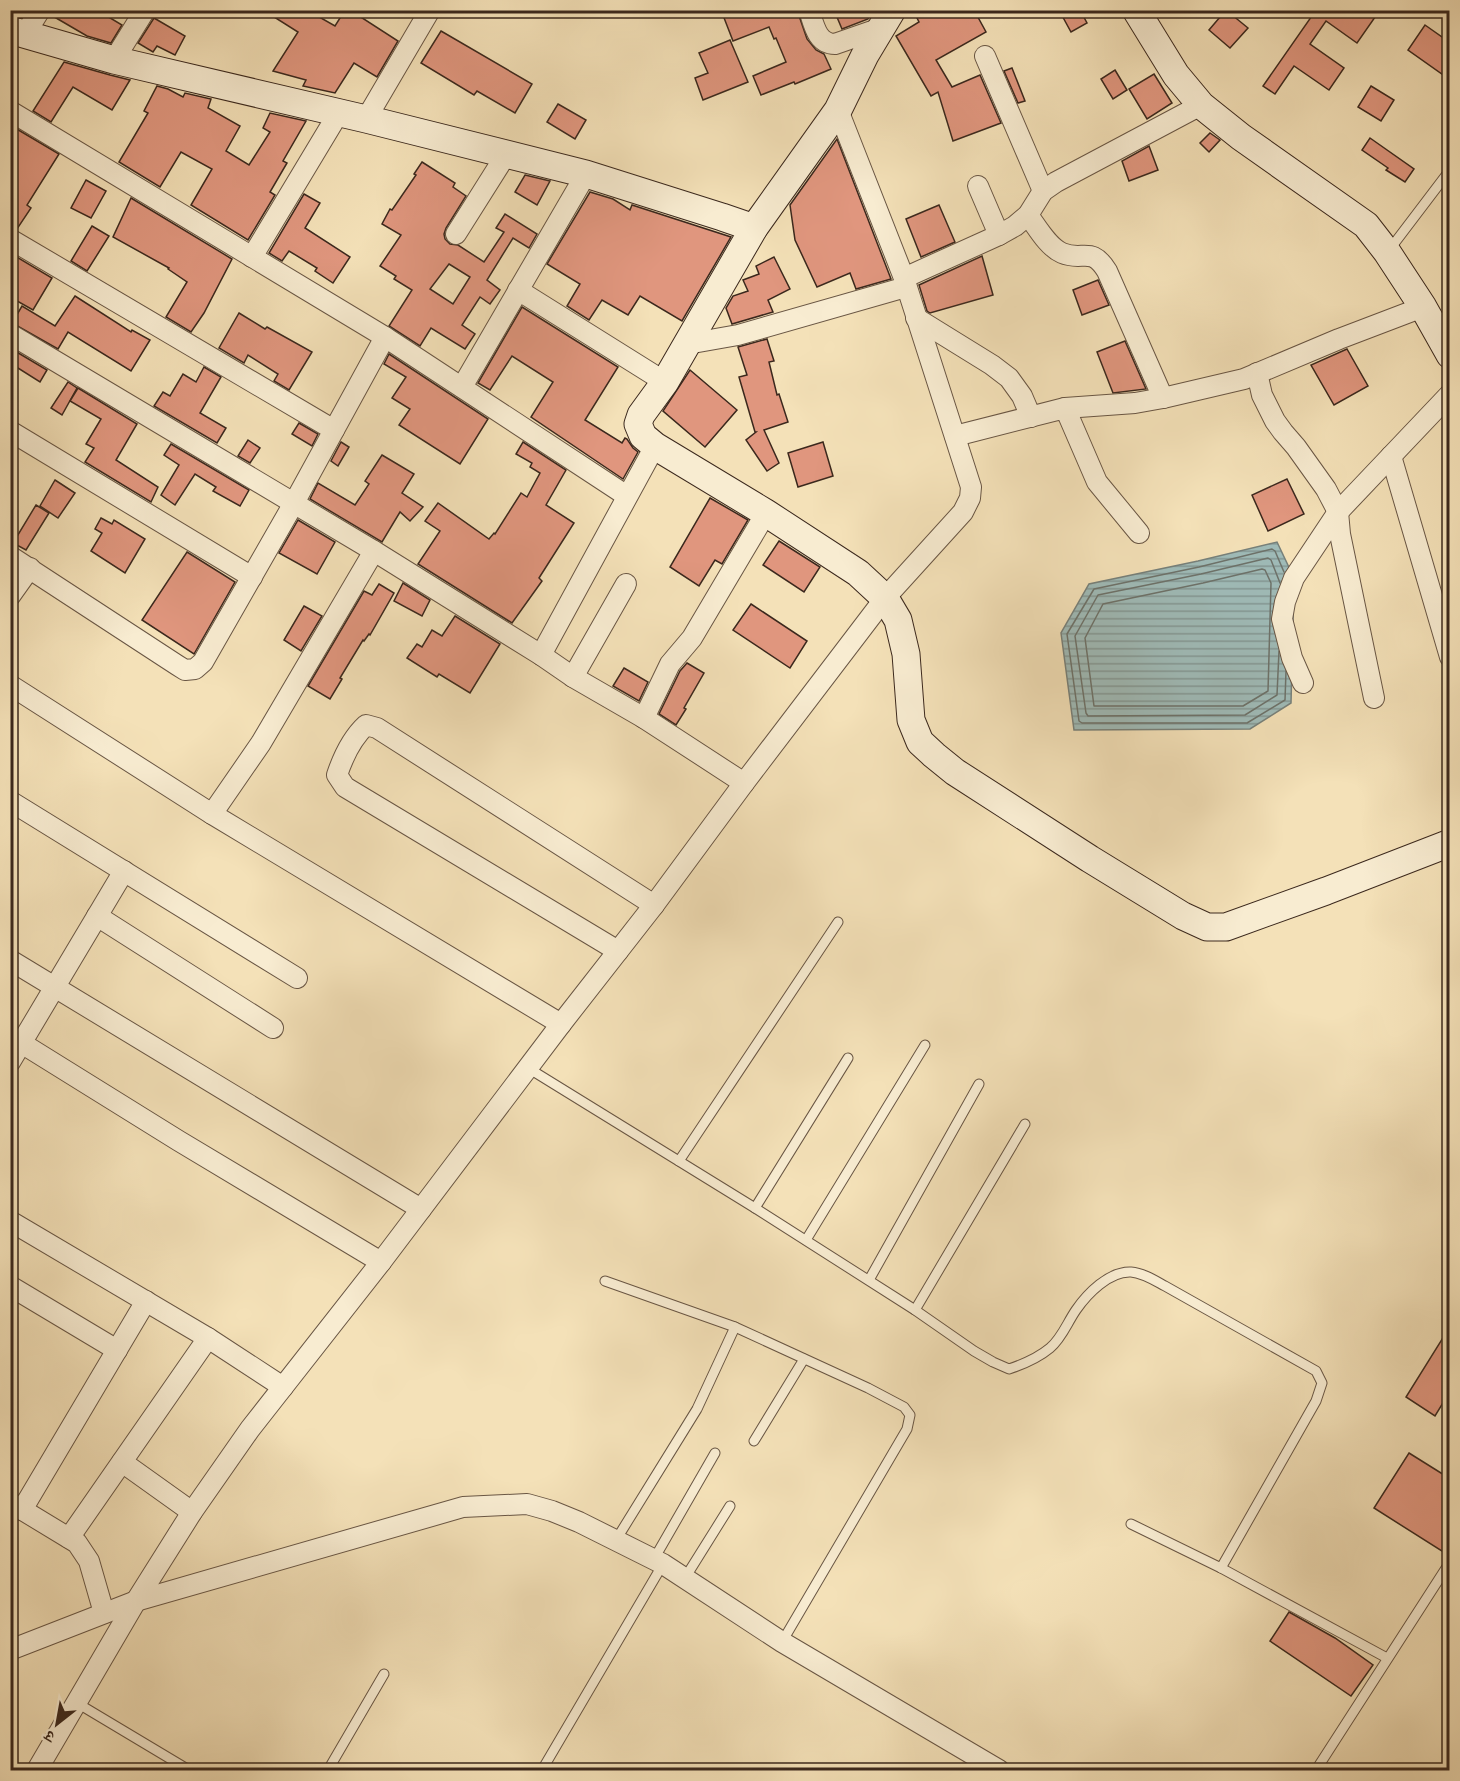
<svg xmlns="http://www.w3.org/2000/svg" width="1460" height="1781" viewBox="0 0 1460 1781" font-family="Cardo,'Noto Serif Devanagari',serif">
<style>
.water{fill:url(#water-rules);stroke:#77807a;stroke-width:1.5}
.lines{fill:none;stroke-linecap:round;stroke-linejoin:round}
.shore{stroke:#6d726a;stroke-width:1.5}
.building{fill:#e0967e;stroke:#3b281d;stroke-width:1.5;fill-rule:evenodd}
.lane-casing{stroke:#695644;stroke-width:11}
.street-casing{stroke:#695644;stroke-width:22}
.secondary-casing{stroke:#3b281d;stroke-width:29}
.lane{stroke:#f8ecd1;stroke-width:9}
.street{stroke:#f8ecd1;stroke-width:20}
.secondary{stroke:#f8ecd1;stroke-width:27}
</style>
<defs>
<pattern id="water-rules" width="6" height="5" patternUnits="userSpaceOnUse" patternTransform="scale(1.5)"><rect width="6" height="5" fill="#9fbbb8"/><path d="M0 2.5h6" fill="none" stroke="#839895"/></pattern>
</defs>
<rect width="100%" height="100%" fill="#f4e1b8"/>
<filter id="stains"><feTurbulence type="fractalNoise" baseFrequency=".00333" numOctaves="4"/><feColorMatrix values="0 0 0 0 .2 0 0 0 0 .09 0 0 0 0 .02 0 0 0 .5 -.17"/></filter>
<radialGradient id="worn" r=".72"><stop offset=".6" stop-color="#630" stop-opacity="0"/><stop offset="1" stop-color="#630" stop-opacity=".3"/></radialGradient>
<path class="water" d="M1277 542 1294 578 1291 703 1250 729 1074 730 1061 633 1089 584 1198 561Z"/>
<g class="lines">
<g class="shore">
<path d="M1262 569 1265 570 1271 583 1268 691 1243 706H1094L1085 638 1103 604 1203 583Z"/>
<path d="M1284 572 1275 551 1272 549 1199 567 1094 589 1067 634 1079 721 1082 723H1247L1285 700 1286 671"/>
<path d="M1279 651 1277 695 1245 715 1088 716 1086 713 1075 636 1098 595 1201 574 1268 558 1271 560 1280 583"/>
</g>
</g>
<g class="building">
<path d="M52 10H97L122 25 111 43 87 36 51 15Z"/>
<path d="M263 10H307L335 26 345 10H350L398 41 377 77 354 63 335 93 303 86 306 80 273 71 298 32Z"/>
<path d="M721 10H797L807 39 816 50 824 54 831 69 795 84 794 82 761 95 753 76 786 62 776 38 774 39 769 27 733 41Z"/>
<path d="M834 10H873L868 19 842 29Z"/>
<path d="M913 10H974L986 32 936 60 952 87 980 75 1001 123 953 141 938 92 931 96 896 36 919 22Z"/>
<path d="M1059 10H1080L1087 23 1071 32Z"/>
<path d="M1226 10 1248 28 1230 48 1209 30Z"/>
<path d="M1310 10H1380L1357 43 1326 21 1310 44 1344 68 1329 90 1294 66 1275 94 1263 86 1314 13Z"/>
<path d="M154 18 185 36 175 55 157 46 153 52 138 43Z"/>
<path d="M1425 25 1449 42V79L1408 50Z"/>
<path d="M441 31 532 84 515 113 477 91 474 95 421 63Z"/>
<path d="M730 40 748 82 703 100 695 78 708 73 699 53Z"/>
<path d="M64 62 110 75 130 80 112 110 73 87 51 122 33 111Z"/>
<path d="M1012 68 1025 101 1018 103 1004 71Z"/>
<path d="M1115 70 1127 90 1113 99 1101 79Z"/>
<path d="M1154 74 1172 103 1147 119 1129 89Z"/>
<path d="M157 86 168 89 183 97 185 93 211 99 208 108 240 126 226 151 249 165 270 132 263 128 270 113 306 121 283 161 287 163 270 192 275 195 248 240 191 205 212 169 181 152 160 187 119 162 148 113 144 111Z"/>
<path d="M1371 86 1394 100 1381 121 1358 107Z"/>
<path d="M558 104 586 120 575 139 547 122Z"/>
<path d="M10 125 59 154 27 205 31 208 17 229 10 227Z"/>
<path d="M1210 133 1220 140 1209 152 1200 143Z"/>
<path d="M1370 138 1414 169 1405 182 1386 170 1388 168 1362 150Z"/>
<path d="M837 139 891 279 856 289 850 273 817 287 795 240 790 205Z"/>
<path d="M1149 146 1158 170 1129 181 1122 161Z"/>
<path d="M422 162 455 183 453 187 466 196 446 228 444 234 445 239 450 244 458 245 484 262 504 232 496 228 505 214 537 234 529 248 513 238 487 280 500 290 490 304 480 297 462 325 475 334 465 349 431 328 420 346 389 326 412 290 394 279 396 276 380 266 401 235 382 224 390 209 392 210 416 175 414 174ZM449 264 470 277 453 304 430 289Z"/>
<path d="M525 175 550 181 537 205 515 192Z"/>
<path d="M86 180 106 191 91 218 71 208Z"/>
<path d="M590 192 613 199 630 210 632 205 731 237 682 321 640 296 628 315 602 300 589 320 567 306 580 284 547 264Z"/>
<path d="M304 194 320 203 305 228 350 257 333 283 315 271 317 268 289 251 282 261 269 253Z"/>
<path d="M131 198 232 259 204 313 191 332 166 317 187 282 168 269 169 268 113 237Z"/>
<path d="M939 205 955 242 921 257 906 219Z"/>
<path d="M92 226 109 236 87 271 71 261Z"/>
<path d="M10 253 52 278 33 310 10 297Z"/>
<path d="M982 256 993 295 930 313 927 311 919 285Z"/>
<path d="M774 257 790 289 768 300 773 312 732 324 726 308 733 296 748 291 743 280 759 274 756 266Z"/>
<path d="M1098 280 1109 305 1082 315 1073 290Z"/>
<path d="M75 296 131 332 132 330 150 340 131 371 68 332 58 349 12 323 22 306 55 326Z"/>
<path d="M522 307 618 367 585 420 622 443 625 438 627 439 633 448 638 452 623 479 531 417 553 382 512 356 490 390 478 383Z"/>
<path d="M239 313 265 329 267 327 312 352 289 390 274 381 278 374 248 355 244 363 219 348Z"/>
<path d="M767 339 774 361 769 362 777 395 779 394 788 422 764 430 779 463 767 471 746 440 756 432H755L739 377 747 375 738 347Z"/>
<path d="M1125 341 1146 389 1113 393 1097 352Z"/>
<path d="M1347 349 1368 386 1334 405 1311 365Z"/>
<path d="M15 351 47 370 40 382 10 363V359Z"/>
<path d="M389 354 488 419 460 464 399 425 410 409 392 398 406 377 384 364Z"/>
<path d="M204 367 221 377 200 413 226 428 217 443 154 406 163 392 170 396 183 374 196 382Z"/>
<path d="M690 370 737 410 705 447 663 411Z"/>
<path d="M68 382 77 388 62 415 51 408Z"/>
<path d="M78 388 137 424 116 460 158 487 151 502 85 462 94 448 86 444 101 419 70 401Z"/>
<path d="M299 423 318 434 312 446 292 434Z"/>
<path d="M248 440 260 448 250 463 238 456Z"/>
<path d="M341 442 349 447 338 466 331 461Z"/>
<path d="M523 442 566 470 546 505 574 523 539 578 542 581 512 623 418 564 440 531 425 521 438 503 489 539 494 533 495 534 521 493 527 497 540 473 530 467 532 463 516 454Z"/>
<path d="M823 442 833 476 798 487 788 453Z"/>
<path d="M171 444 249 490 240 506 213 491 216 487 195 474 175 505 161 495 179 465 164 455Z"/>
<path d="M382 455 414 474 402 493 423 507 410 521 400 512 382 542 310 499 318 483 355 505 369 484 365 481Z"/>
<path d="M1287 479 1304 514 1268 531 1252 495Z"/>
<path d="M55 480 75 493 58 518 40 506Z"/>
<path d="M710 498 748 520 722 564 715 560 699 586 670 567Z"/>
<path d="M36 505 49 513 26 550 13 543Z"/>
<path d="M101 518 112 524 114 520 145 539 125 573 91 551 102 533 95 529Z"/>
<path d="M298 520 335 542 317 574 279 553Z"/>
<path d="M779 541 820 567 804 592 763 565Z"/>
<path d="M187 552 235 582 194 654 142 620Z"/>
<path d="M403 583 430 600 422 616 394 601Z"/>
<path d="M379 584 394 593 370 635 369 634 364 641 363 640 340 678 342 679 330 699 308 686 364 591 372 595Z"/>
<path d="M751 604 807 641 790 668 733 630Z"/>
<path d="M304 606 322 616 301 651 284 640Z"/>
<path d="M455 616 500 644 470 693 439 674 437 677 407 658 417 644 422 647 432 630 442 636Z"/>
<path d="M687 663 704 673 684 708 686 709 676 725 659 714 680 671Z"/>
<path d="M624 668 648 682 639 701 613 686Z"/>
<path d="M1449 1328V1393L1435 1416 1406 1397Z"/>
<path d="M1409 1453 1449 1478V1546L1445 1553 1374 1508Z"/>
<path d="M1289 1612 1335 1638 1373 1665 1351 1696 1270 1641Z"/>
</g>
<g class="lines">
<g class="lane-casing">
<g id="lane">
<path d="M1390 249 1450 170"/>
<path d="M528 1068 755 1208 915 1310 974 1351 993 1362 1009 1369C1024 1364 1038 1358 1050 1348 1062 1338 1067 1323 1076 1310 1087 1294 1109 1271 1131 1272 1143 1273 1154 1280 1165 1286L1316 1371 1322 1383 1316 1401 1221 1568"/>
<path d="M679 1161 838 922"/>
<path d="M755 1208 848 1058"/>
<path d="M806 1240 925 1045"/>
<path d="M869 1280 979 1084"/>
<path d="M605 1281 735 1327 868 1388 904 1407 910 1415 907 1429 782 1642"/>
<path d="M915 1310 1025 1124"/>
<path d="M754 1441 804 1359"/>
<path d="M1131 1524 1221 1568 1387 1658"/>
<path d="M616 1540 697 1409 735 1327"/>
<path d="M654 1559 715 1453"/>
<path d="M685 1578 730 1506"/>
<path d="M77 1703 189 1770"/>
<path d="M328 1770 384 1674"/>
<path d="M542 1770 663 1564"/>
<path d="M1316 1770 1450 1562"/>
</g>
</g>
<g class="street-casing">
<g id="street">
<path d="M809 10C814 25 817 44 835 44L881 28"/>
<path d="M25 34 40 10"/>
<path d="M985 56 1043 191"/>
<path d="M114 60 145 10"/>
<path d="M10 111 385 337 627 496"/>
<path d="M366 119 430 10"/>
<path d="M978 186 999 235"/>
<path d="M1028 215C1037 227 1048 247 1062 253 1083 262 1091 245 1107 271L1163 398"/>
<path d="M456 234 507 153"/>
<path d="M10 239 334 430"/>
<path d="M252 257 338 114"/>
<path d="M904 278 999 235 1015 226 1028 215 1043 191 1056 182 1201 105"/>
<path d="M518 290 665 382"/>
<path d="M916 318 992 365 1009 378 1022 396 1031 417"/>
<path d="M10 334 374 551 541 655 573 677 644 718 744 783"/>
<path d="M687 344 738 335 906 287"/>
<path d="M1257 373 1262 395 1275 421 1283 432 1296 447 1326 489 1338 512 1340 534 1374 698"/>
<path d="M462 387 586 174"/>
<path d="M1065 408 1135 403 1163 398 1244 379 1339 339 1423 307"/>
<path d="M10 431 252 577"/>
<path d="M955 436 1065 408 1097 482 1139 533"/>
<path d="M1391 456 1450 657"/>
<path d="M10 556 177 665 185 670 195 669 203 662 294 503 385 337"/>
<path d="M10 596 30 568"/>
<path d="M541 655 655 446"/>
<path d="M573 677 626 584"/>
<path d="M1303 683 1292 658 1282 619 1285 602 1294 578 1338 512 1450 394"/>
<path d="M10 685 212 814 561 1024"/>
<path d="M644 718 670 664 692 638 766 513"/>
<path d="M10 801 297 978"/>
<path d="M212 814 261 743 374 551"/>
<path d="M97 916 273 1028"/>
<path d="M618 951 345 787 337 775C343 757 352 738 366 725L377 728 654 905"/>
<path d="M10 960 421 1209"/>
<path d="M10 1036 179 1141 381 1262"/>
<path d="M10 1062 124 871"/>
<path d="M10 1221 208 1338 283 1387"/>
<path d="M10 1286 117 1350"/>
<path d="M122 1462 192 1512"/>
<path d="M11 1503 77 1543 89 1561 104 1613"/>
<path d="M22 1510 146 1301"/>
<path d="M69 1538 208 1338"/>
<path d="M10 1650 136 1601 463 1507 527 1504 552 1511 579 1522 663 1564 782 1642 999 1770"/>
<path d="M37 1770 136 1601 192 1512 250 1429 381 1262 561 1024 654 905 744 783 885 598 963 512 970 498 971 487 904 278 838 110"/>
</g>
</g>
<g class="secondary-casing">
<g id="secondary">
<path d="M892 10 865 55 838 110 754 228 665 382 641 415 638 424 643 436 655 446 766 513 858 573 885 598 898 620 906 654 911 720 920 742 934 755 955 772 1090 859 1183 916 1207 927H1226L1326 891 1450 843"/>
<path d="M1136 10 1176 75 1201 105 1241 137 1366 225 1387 252 1423 307 1450 355"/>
<path d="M10 30 114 60 366 119 586 174 722 217 754 228"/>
</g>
</g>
<use href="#lane" class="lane"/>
<use href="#street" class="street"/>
<use href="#secondary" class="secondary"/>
</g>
<rect width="1460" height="1781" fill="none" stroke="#f4e1b8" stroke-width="36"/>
<rect x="12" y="12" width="1436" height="1757" fill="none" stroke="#3b281d" stroke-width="3"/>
<rect x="18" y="18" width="1424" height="1745" fill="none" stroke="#3b281d" stroke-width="1.5"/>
<g transform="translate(57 1724) rotate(211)" stroke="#f8ecd1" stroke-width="4.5" paint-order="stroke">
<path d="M0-4.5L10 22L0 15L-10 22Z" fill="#3b281d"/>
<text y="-9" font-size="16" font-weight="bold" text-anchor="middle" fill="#3b281d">उ</text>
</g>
<rect width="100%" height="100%" filter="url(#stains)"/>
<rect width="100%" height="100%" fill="url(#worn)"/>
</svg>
